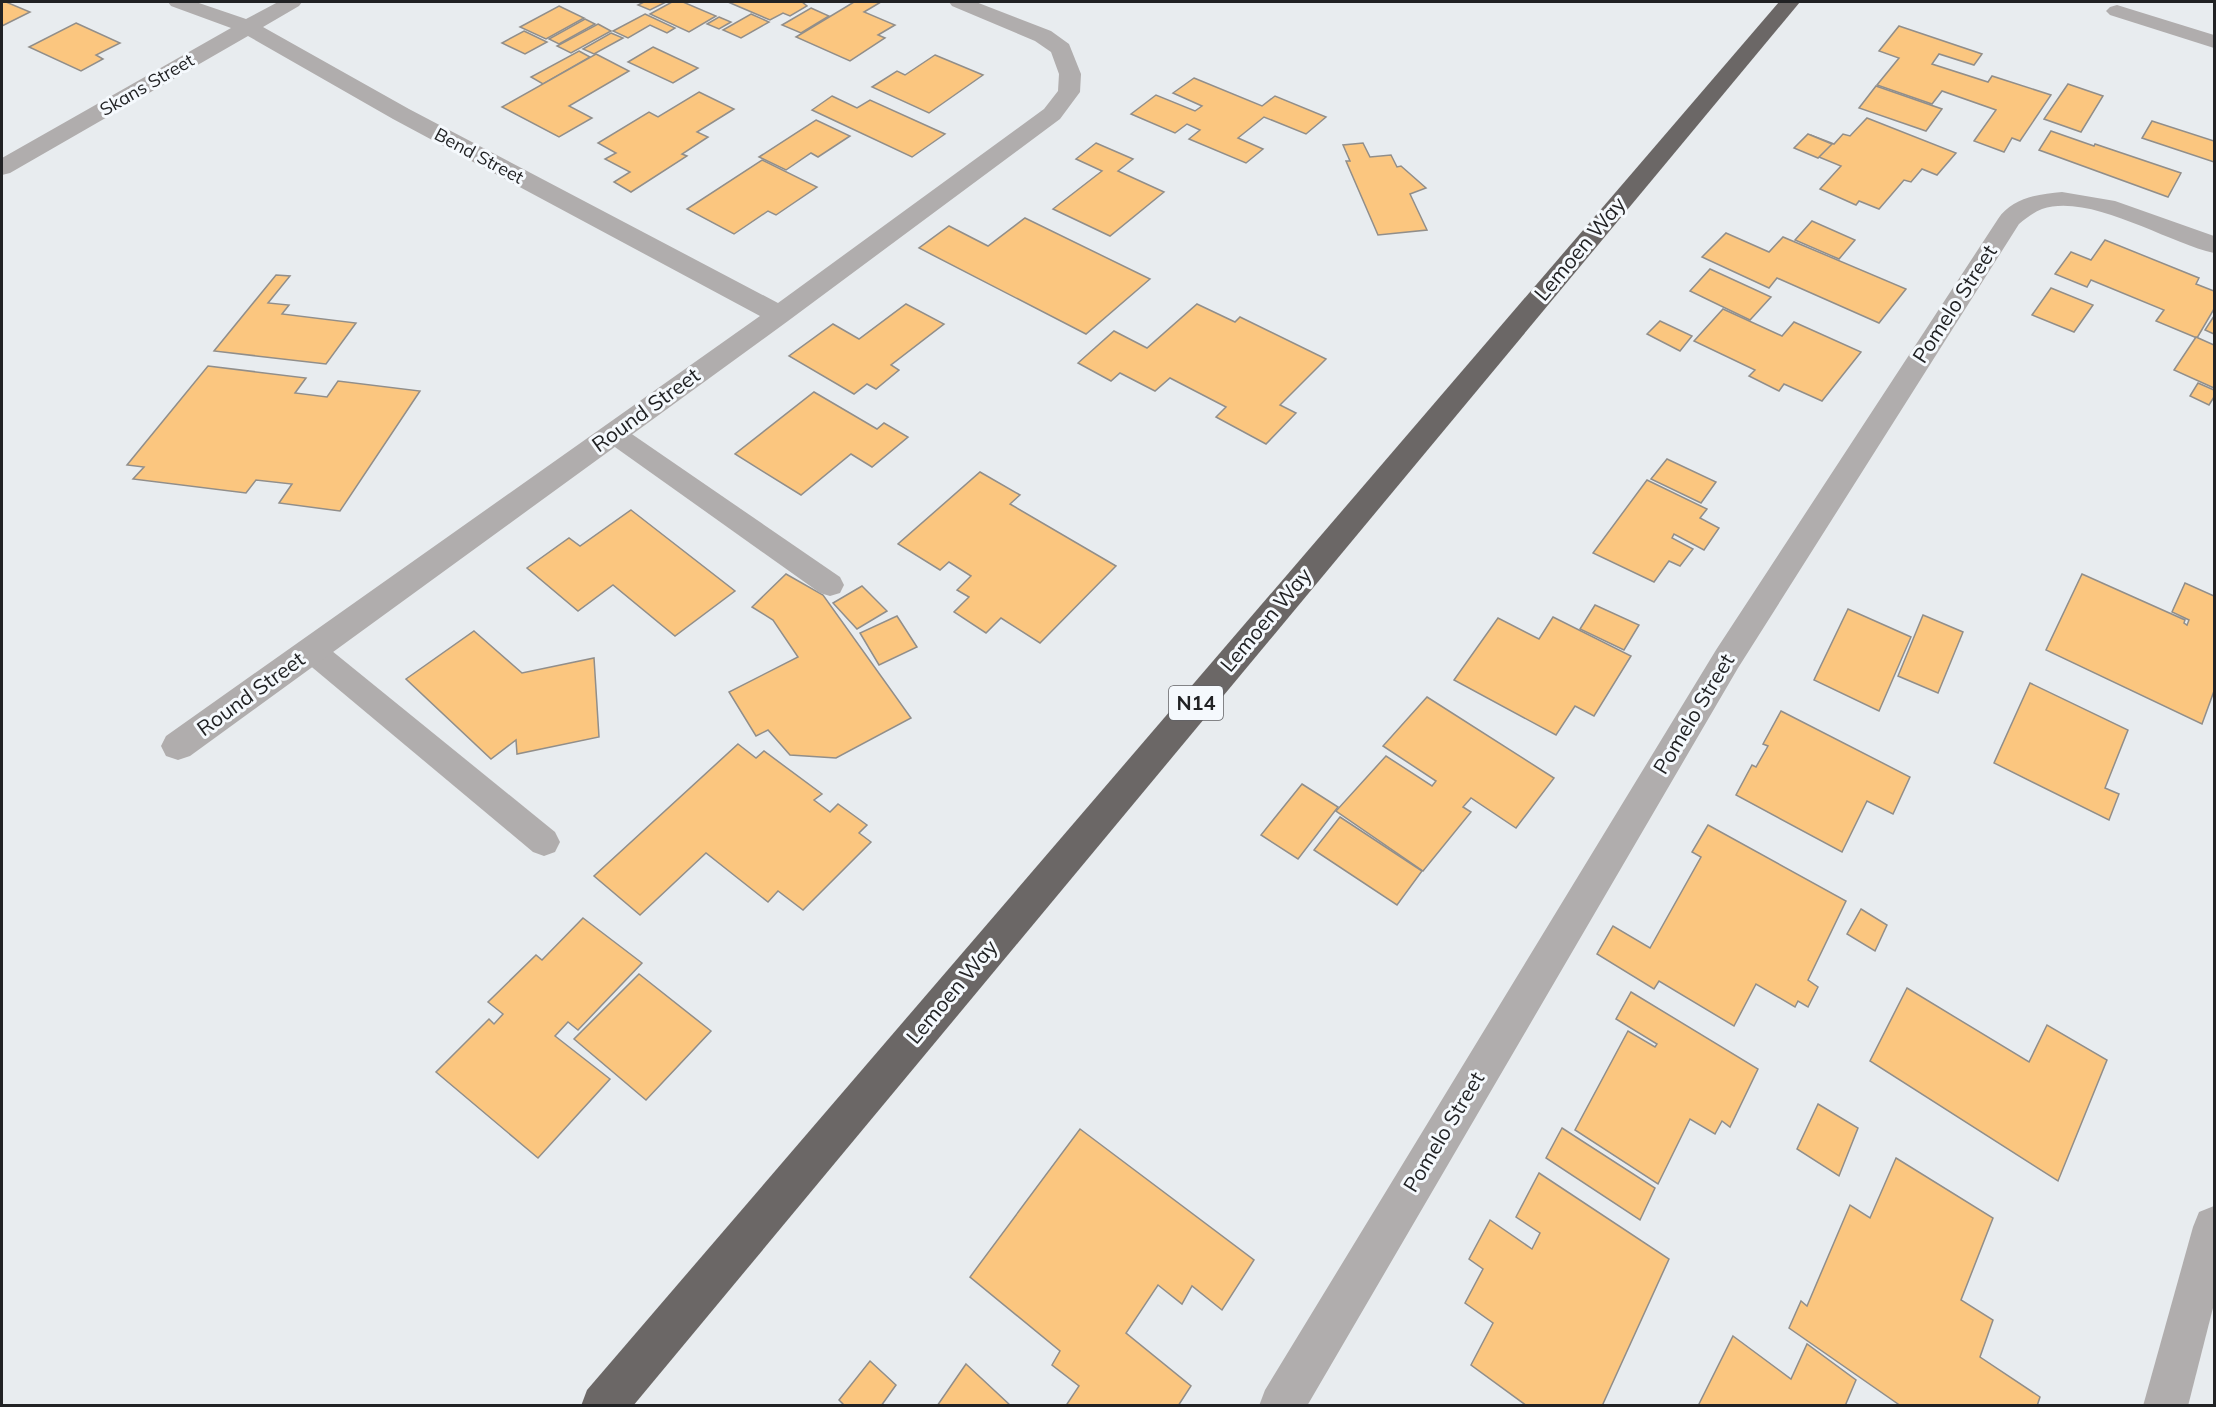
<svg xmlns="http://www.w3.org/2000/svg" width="2216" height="1407" viewBox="0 0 2216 1407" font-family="Mulish,sans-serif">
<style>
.building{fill:#fbc67f;stroke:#918e8a;stroke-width:1.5}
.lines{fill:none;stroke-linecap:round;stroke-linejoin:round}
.lane{fill:#b0adad;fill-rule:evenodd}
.street{fill:#b0adad;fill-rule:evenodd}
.highway{fill:#6b6766;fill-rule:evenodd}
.labels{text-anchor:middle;stroke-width:6;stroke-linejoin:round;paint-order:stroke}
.far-street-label{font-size:18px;fill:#212224;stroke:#f5f9fd}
.shield{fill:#f5f9fd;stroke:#616265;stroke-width:1.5}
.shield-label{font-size:20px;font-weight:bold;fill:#212224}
.street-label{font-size:21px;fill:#212224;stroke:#f5f9fd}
</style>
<rect width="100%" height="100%" fill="#e8ecef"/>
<g class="building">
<path d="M2 2H6L30 12 2 26Z"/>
<path d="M644 2H666L650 10 638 5Z"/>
<path d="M672 2H683L716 16 689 32 650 14Z"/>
<path d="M728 2H802L807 6 790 16 783 13 770 20Z"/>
<path d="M854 2H881L864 12 895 25 878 35 885 38 850 61 796 37Z"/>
<path d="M559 6 584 18 546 39 520 27Z"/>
<path d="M811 8 829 16 801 33 782 25Z"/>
<path d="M645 14 675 28 667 33 650 25 628 38 613 31Z"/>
<path d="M751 14 769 22 741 38 723 30Z"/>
<path d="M719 17 731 22 719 29 707 24Z"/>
<path d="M585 19 595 24 559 44 549 39Z"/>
<path d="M76 23 120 43 96 55 103 59 81 71 29 47Z"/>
<path d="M598 24 611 31 571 53 557 46Z"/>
<path d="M1899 26 1982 54 1974 65 1939 54 1932 64 1988 82 1992 76 2051 95 2020 141 2012 138 2004 152 1974 141 1996 110 1942 91 1932 104 1877 85 1899 58 1879 51Z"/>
<path d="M524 31 547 42 525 54 502 43Z"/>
<path d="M611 33 623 38 594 54 583 49Z"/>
<path d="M653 47 698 68 673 83 628 62Z"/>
<path d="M579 51 590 57 543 84 531 77Z"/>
<path d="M596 54 629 71 569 106 592 118 559 137 502 107Z"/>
<path d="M935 55 983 75 929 113 872 87 897 71 905 75Z"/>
<path d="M1194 78 1262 106 1275 96 1326 117 1306 134 1264 117 1238 138 1263 149 1246 163 1189 139 1200 130 1187 124 1175 133 1131 114 1156 95 1195 111 1202 106 1173 93Z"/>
<path d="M2068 84 2103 96 2081 132 2044 119Z"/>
<path d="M1876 86 1942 109 1926 131 1859 108Z"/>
<path d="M699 92 734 109 697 132 708 137 682 154 687 156 631 192 614 182 630 172 605 159 616 153 598 143 649 112 658 117Z"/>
<path d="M832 96 857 108 870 100 945 134 912 157 812 110Z"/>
<path d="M1867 118 1956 153 1937 175 1922 169 1911 182 1904 180 1879 209 1859 201 1856 205 1820 189 1841 166 1797 148 1811 135 1834 144 1843 134 1850 136Z"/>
<path d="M816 120 850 136 818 157 811 153 786 170 759 157Z"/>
<path d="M2152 121 2214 141V162L2142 138Z"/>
<path d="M2051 131 2094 146 2095 144 2181 173 2168 197 2039 150Z"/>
<path d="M1808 134 1832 144 1818 158 1794 148Z"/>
<path d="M1096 143 1133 159 1118 171 1164 192 1110 236 1053 209 1102 171 1076 159Z"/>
<path d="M1363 143 1370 157 1391 155 1397 167 1401 166 1426 188 1410 194 1427 230 1378 235 1346 161H1350L1343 145Z"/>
<path d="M762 160 817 187 776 215 768 211 734 234 687 209Z"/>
<path d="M1025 218 1150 279 1086 334 919 248 949 226 988 246Z"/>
<path d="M1812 221 1855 240 1839 259 1795 240Z"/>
<path d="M1726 233 1769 252 1783 237 1906 289 1879 323 1777 278 1769 288 1702 257Z"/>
<path d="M2105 240 2199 278 2196 284 2214 291V309L2197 338 2156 321 2164 310 2091 280 2087 287 2055 274 2071 252 2091 260Z"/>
<path d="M1710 269 1771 297 1750 320 1690 291Z"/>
<path d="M276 275 290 276 268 303 289 305 282 314 356 323 326 364 214 351Z"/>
<path d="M2051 288 2093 305 2074 332 2032 315Z"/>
<path d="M906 304 944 324 891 365 899 370 876 389 867 384 854 394 789 356 833 324 859 339Z"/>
<path d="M1197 304 1235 322 1240 317 1326 359 1280 405 1296 413 1266 444 1216 417 1226 407 1170 378 1155 391 1120 373 1111 381 1078 363 1114 331 1147 348Z"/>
<path d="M1723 309 1782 336 1794 322 1861 352 1822 401 1784 384 1779 391 1749 376 1755 370 1694 341Z"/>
<path d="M2214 316V334L2205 330Z"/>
<path d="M1660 321 1692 336 1680 351 1647 334Z"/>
<path d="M2196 337 2214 345V388L2174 370Z"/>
<path d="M208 366 306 378 295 393 327 397 338 381 420 391 340 511 279 503 292 484 256 480 246 493 133 479 144 467 127 465Z"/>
<path d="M2198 383 2214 390V397L2209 405 2190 396Z"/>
<path d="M814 392 877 429 884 423 908 437 872 467 851 454 801 495 735 454Z"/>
<path d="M1667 459 1716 482 1701 503 1651 479Z"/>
<path d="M980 472 1020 495 1010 504 1116 566 1040 643 1001 618 986 633 954 612 969 597 957 590 971 576 949 562 940 570 898 544Z"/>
<path d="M1647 480 1707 509 1700 518 1719 528 1704 550 1674 534 1672 538 1693 549 1680 566 1669 561 1654 582 1593 553Z"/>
<path d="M631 510 735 591 675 636 613 585 578 611 527 568 569 538 580 546Z"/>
<path d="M786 574 823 595 911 718 836 758 790 755 768 730 756 736 729 692 798 657 773 620 752 607Z"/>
<path d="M2082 574 2185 620 2184 623 2187 625 2189 620 2172 612 2185 583 2214 596V691L2202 724 2046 650Z"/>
<path d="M862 586 887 611 857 629 833 603Z"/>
<path d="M1595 605 1639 625 1624 650 1580 629Z"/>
<path d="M1848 609 1911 637 1879 711 1814 680Z"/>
<path d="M1923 615 1963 632 1938 693 1898 676Z"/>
<path d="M897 616 917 647 879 665 860 633Z"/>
<path d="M1553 617 1631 656 1594 716 1575 706 1556 735 1454 680 1498 618 1539 639Z"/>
<path d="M474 631 522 673 594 658 599 737 517 754 516 740 491 759 406 679Z"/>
<path d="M2030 683 2128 730 2105 788 2119 794 2109 820 1994 763Z"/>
<path d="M1427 697 1554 778 1516 828 1471 798 1463 807 1471 812 1423 871 1336 811 1386 756 1432 786 1436 781 1383 746Z"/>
<path d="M1781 711 1910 777 1893 814 1867 801 1842 852 1736 795 1752 765 1756 767 1768 746 1763 744Z"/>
<path d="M738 744 756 758 764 751 822 794 814 800 830 812 838 804 867 825 859 833 871 842 803 910 778 891 768 902 706 853 640 915 594 876Z"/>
<path d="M1302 784 1338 807 1298 859 1261 835Z"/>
<path d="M1340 817 1422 871 1397 905 1314 850Z"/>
<path d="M1708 825 1846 901 1808 980 1818 987 1808 1007 1798 1001 1795 1007 1756 984 1734 1026 1659 981 1654 989 1597 954 1613 926 1650 948 1701 857 1692 852Z"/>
<path d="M1861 909 1887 925 1875 951 1847 934Z"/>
<path d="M583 918 642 963 578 1030 568 1022 555 1036 610 1079 538 1158 436 1072 489 1019 494 1024 503 1014 488 1002 536 955 542 960Z"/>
<path d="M639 974 711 1031 646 1100 574 1039Z"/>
<path d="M1907 988 2029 1062 2047 1025 2107 1060 2058 1181 1870 1061Z"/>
<path d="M1631 992 1758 1069 1730 1127 1722 1121 1715 1134 1690 1119 1658 1184 1575 1130 1628 1031 1655 1047 1657 1044 1616 1019Z"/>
<path d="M1818 1104 1858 1128 1839 1176 1797 1149Z"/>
<path d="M1562 1128 1655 1188 1640 1220 1546 1158Z"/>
<path d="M1080 1129 1254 1260 1222 1310 1192 1286 1182 1304 1158 1285 1126 1333 1191 1386 1178 1406H1068L1067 1404 1079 1386 1052 1365 1060 1351 970 1277Z"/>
<path d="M1896 1158 1993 1218 1961 1300 1993 1320 1980 1357 2040 1397 2037 1406H1901L1789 1328 1801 1301 1807 1306 1850 1205 1870 1218Z"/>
<path d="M1539 1173 1669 1259 1602 1406H1527L1471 1365 1493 1323 1465 1303 1483 1269 1469 1259 1490 1220 1532 1249 1540 1233 1516 1217Z"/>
<path d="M1733 1336 1791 1379 1807 1344 1856 1380 1845 1406H1698Z"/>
<path d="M870 1361 896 1385 881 1406H845L839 1400Z"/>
<path d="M966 1364 1011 1406H937Z"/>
</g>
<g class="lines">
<g class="lane">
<path d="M614 425 623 428 840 577 844 585 840 593 830 596 820 593 605 440 601 434 605 428Z"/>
<path d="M311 638 321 642 555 832 560 842 555 852 544 856 533 852 301 658 296 650 301 642Z"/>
</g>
<g class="street">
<path d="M168 2H196L246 19 278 2H302L299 6 263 27 409 109 778 303 1044 109 1058 91 1059 74 1051 52 1035 41 952 6 949 2H976L1051 31 1069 44 1081 74 1080 92 1060 119 788 321 190 756 178 760 166 756 161 746 166 736 760 316 393 119 248 36 10 173 2 175V158L231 28 171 6Z"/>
<path d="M2117 5 2214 35V48L2110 15 2106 11 2110 7Z"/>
<path d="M2062 192 2115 201 2214 236V253C2167 243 2091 193 2042 209 2034 212 2026 218 2019 224L1738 668 1307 1406H1259L1265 1390 1716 650 1998 219C2012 198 2038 194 2062 192Z"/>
<path d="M2214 1206V1304L2188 1406H2143L2193 1227 2199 1212Z"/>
</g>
<path class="highway" d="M1779 2H1800L633 1406H581L587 1390Z"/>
</g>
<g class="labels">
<g class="far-street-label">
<text transform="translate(147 85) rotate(-30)" y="6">Skans Street</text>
<text transform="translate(479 156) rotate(28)" y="6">Bend Street</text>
</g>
<rect class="shield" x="1169" y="686" width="54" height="34" rx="4.5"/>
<g class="shield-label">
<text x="1196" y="710">N14</text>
</g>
<g class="street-label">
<text transform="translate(1580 249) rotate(-50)" y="7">Lemoen Way</text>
<text transform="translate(1955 304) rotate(-57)" y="7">Pomelo Street</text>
<text transform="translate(646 410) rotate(-36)" y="7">Round Street</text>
<text transform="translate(1266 620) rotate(-50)" y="7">Lemoen Way</text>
<text transform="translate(251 694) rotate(-36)" y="7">Round Street</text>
<text transform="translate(1694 714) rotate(-59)" y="7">Pomelo Street</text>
<text transform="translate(952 992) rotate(-50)" y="7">Lemoen Way</text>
<text transform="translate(1444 1132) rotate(-59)" y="7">Pomelo Street</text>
</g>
</g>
<rect width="2216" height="1407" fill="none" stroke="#212224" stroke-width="6"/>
</svg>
